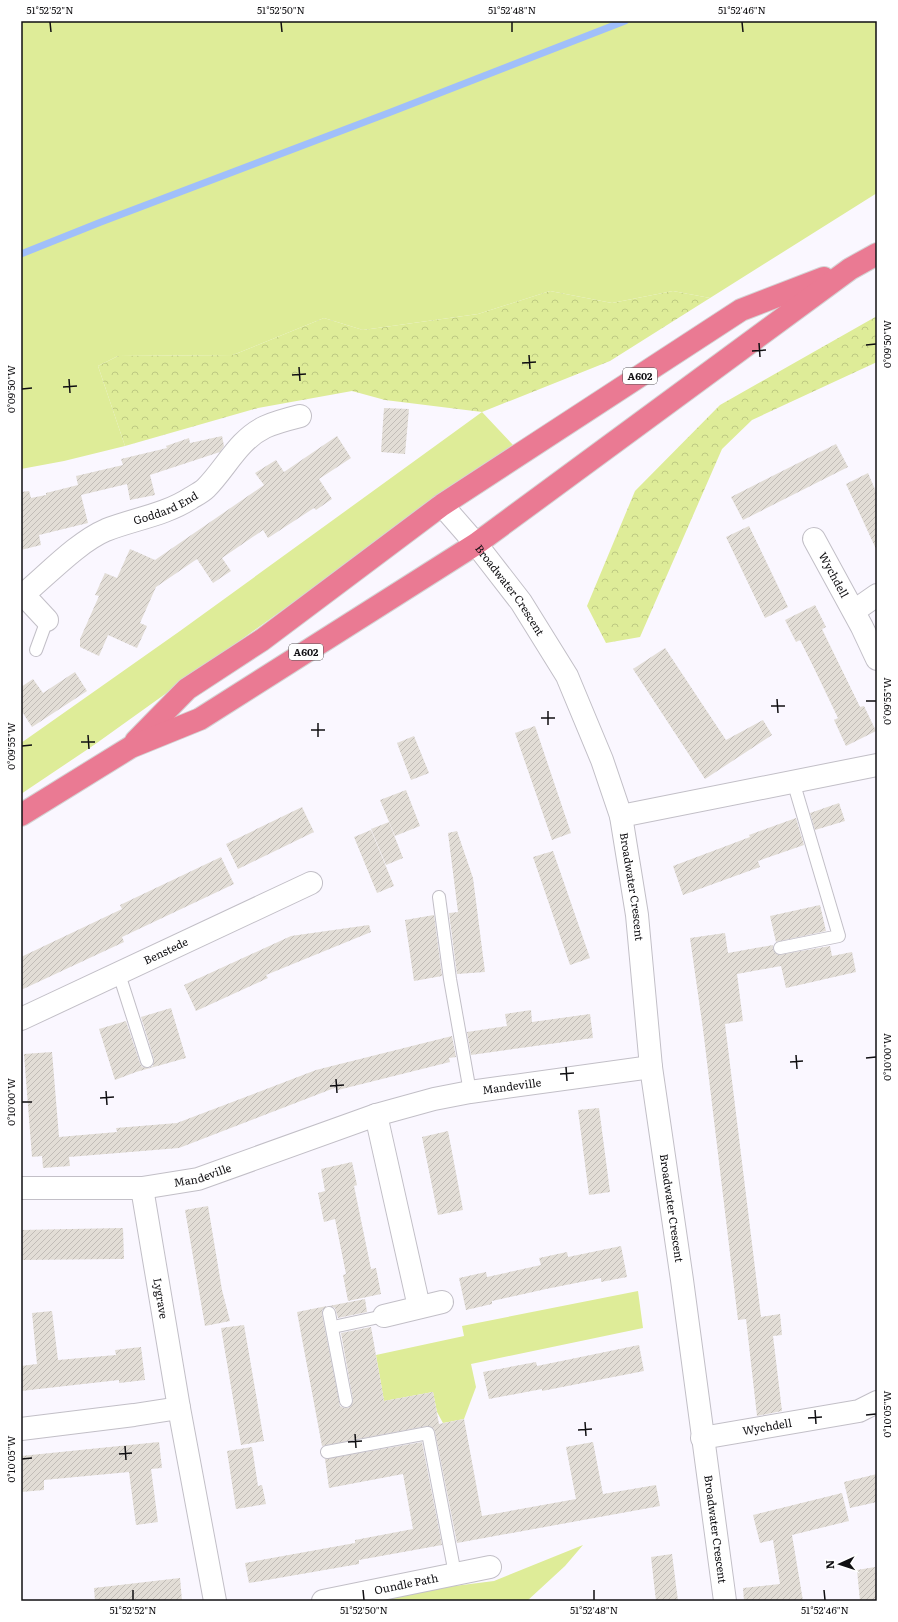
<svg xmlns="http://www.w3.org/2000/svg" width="898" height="1622" viewBox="0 0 898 1622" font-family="Literata,serif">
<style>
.green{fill:#deec98}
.forest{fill:url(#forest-crowns)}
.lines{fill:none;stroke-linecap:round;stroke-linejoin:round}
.stream{stroke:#a0bffa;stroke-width:7}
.building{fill:url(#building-hatch)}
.service-casing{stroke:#c2bfc7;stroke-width:14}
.minor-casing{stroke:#c2bfc7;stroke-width:24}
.tertiary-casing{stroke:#c2bfc7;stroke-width:24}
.trunk-casing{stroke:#d4d4d4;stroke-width:24}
.service{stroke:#fff;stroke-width:12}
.minor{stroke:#fff;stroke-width:22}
.tertiary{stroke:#fff;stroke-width:22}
.trunk{stroke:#ea7a93;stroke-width:22}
.ticks{fill:none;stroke:#100f12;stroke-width:1.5}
.labels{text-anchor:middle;stroke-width:4;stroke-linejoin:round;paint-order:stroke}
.shield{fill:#fff;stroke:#585759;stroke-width:1}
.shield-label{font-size:10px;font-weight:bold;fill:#100f12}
.street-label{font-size:11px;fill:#100f12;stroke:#fff}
.neatline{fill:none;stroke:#100f12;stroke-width:1.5}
.ticks-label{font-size:10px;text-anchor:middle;fill:#100f12}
</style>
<defs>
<pattern id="forest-crowns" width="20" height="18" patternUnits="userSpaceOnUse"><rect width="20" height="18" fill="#deec98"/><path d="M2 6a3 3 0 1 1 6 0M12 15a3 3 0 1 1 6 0" fill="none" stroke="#bdc982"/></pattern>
<pattern id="building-hatch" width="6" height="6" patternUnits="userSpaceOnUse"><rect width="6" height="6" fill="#e2ddd6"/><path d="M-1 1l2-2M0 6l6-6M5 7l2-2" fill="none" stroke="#c1bcb7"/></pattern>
</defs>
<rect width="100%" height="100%" fill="#faf7ff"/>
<g class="green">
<path d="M21 21H877V193L710 298 673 291 612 303 550 291 478 314 363 330 324 318 233 355 118 356 98 366 125 446 64 461 21 469Z"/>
<path d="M482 412 513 445 94 745 21 794V743L180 631Z"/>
<path d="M638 1291 643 1328 471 1364 476 1387 464 1419 443 1423 437 1412 433 1392 384 1401 376 1355 464 1336 462 1326Z"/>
<path d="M583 1545 565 1566 527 1601H373L415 1591 494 1581Z"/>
</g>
<g class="forest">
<path d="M550 291 612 303 673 291 710 298 610 361 482 412 385 400 352 391 258 408 125 446 98 366 118 356 233 355 324 318 363 330 478 314Z"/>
<path d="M877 316V362L752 420 722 449 640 637 606 643 587 606 635 491 720 405Z"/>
</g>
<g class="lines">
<path class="stream" d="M21 254 101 222 391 112 625 21"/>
</g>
<g class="building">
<path d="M384 408 409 409 405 454 381 452Z"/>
<path d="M222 436 224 446 220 452 150 475 155 495 130 500 127 484 81 495 88 523 39 535 41 545 21 550V492L29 491 31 498 46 495V493L78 485 76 476 123 465 121 459 167 448 166 446 189 438 190 443Z"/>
<path d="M337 436 351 458 319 479 332 499 316 510 314 508 268 538 263 530 222 558 231 571 213 583 197 559 156 587 140 623 147 626 137 648 108 635 99 656 80 647V639L99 596 95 595 105 573 117 578 130 549 155 560 264 485 255 473 276 460 284 472Z"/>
<path d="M836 444 848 467 743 520 731 497Z"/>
<path d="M868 473 877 494V551L846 484Z"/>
<path d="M749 526 788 607 765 618 726 537Z"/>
<path d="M815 605 826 627 822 629 860 707 864 706 876 731 846 746 834 720 838 718 813 666 800 640 796 642 785 620Z"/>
<path d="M665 648 726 740 763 720 772 735 705 779 633 669Z"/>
<path d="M75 672 87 691 32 727 21 710V687L33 679 43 693Z"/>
<path d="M535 726 571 833 552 840 515 733Z"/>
<path d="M414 736 429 773 411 780 397 743Z"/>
<path d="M406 790 420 826 395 836 380 800Z"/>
<path d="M839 803 845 821 815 830 810 813Z"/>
<path d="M302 807 314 832 238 869 226 844Z"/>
<path d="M796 818 804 845 758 861 760 867 683 895 673 866 750 837 749 835Z"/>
<path d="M389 822 403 858 386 865 371 829Z"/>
<path d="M371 830 394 886 377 893 354 837Z"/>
<path d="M457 831 473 878 485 972 457 974 449 913 458 912 448 833Z"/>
<path d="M553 851 590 958 570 965 533 857Z"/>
<path d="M221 857 234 884 122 937 124 942 21 990V957L122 909 120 905Z"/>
<path d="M820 905 826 931 776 942 770 916Z"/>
<path d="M434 915 442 976 414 981 405 920Z"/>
<path d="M369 925 371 932 266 975 268 978 196 1011 184 985 291 936Z"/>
<path d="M725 933 728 953 773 945V950L778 955 830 946 832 956 852 952 856 972 786 988 781 966 737 974 743 1021 725 1024 761 1317 780 1314 782 1335 773 1336 782 1411 757 1416 746 1319 738 1320 703 1029 690 938Z"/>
<path d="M171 1008 186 1058 136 1072 115 1080 99 1029 126 1021 140 1063 142 1067 149 1068 153 1066 154 1059 141 1017Z"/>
<path d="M531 1010 532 1022 590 1014 593 1038 471 1055 467 1032 507 1026 505 1014Z"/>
<path d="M452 1036 456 1057 449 1058 450 1062 338 1090 337 1087 179 1148 69 1157 70 1166 43 1168 42 1156 32 1157 24 1054 52 1052 59 1137 117 1132 116 1128 177 1123 316 1070Z"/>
<path d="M599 1108 610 1192 589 1195 578 1110Z"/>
<path d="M448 1131 463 1210 438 1215 422 1137Z"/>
<path d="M352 1162 357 1185 354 1186 371 1269 376 1268 381 1294 348 1301 343 1275 346 1274 335 1219 324 1222 318 1193 325 1191 321 1169Z"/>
<path d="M208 1206 222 1290 230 1321 205 1326 185 1210Z"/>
<path d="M123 1228 124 1259 21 1260V1230Z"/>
<path d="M621 1246 627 1277 601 1282V1278L546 1289 492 1301V1304L466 1310 459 1278 486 1272 487 1277 541 1265 539 1258 567 1252 568 1257Z"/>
<path d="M365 1299 367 1312 338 1318 335 1308 329 1306Z"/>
<path d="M327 1306 322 1310V1314L340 1406 344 1408H348L351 1406 353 1400 341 1333 371 1327 384 1401 433 1392 439 1424 464 1419 482 1516 576 1499 566 1447 593 1442 603 1494 656 1485 660 1506 457 1543 435 1432 433 1428 427 1426 322 1446 297 1312Z"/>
<path d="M52 1311 58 1360 116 1355 115 1350 141 1347 145 1380 119 1383V1380L21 1391V1366L37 1364 32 1313Z"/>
<path d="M244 1325 264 1441 241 1445 221 1328Z"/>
<path d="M639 1345 644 1371 542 1391V1389L489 1399 483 1372 536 1362 537 1366Z"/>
<path d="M159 1442 162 1468 151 1469 158 1522 136 1525 129 1472 44 1480V1490L21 1492V1456Z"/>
<path d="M422 1442 442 1545 359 1560V1564L249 1583 245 1563 355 1543V1540L413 1529 403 1474 329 1488 325 1459Z"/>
<path d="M252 1447 258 1486 262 1485 266 1504 236 1509 227 1451Z"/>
<path d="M877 1474V1502L850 1508 844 1482Z"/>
<path d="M842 1493 849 1521 792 1535 803 1601H744L743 1588 780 1584 773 1540 760 1543 753 1515Z"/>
<path d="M672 1554 678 1601H656L651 1557Z"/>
<path d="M875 1567 877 1601H860L857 1570Z"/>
<path d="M180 1578 182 1601H95L94 1588Z"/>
</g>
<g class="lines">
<g class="service-casing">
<g id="service">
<path d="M36 650 47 620"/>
<path d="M439 897 450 979 470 1092"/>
<path d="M780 948 839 936 793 781"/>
<path d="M119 974 147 1061"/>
<path d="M329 1313 346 1401"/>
<path d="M333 1327 384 1316"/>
<path d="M327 1452 428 1433 455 1574"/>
</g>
</g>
<g class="minor-casing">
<g id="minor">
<path id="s1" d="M814 539 862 627 877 659"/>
<path d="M21 592 47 620"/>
<path id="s2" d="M24 594C48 574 78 542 106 530 134 519 165 515 191 498 196 495 202 492 206 488 226 468 238 440 265 427 276 422 288 419 300 416"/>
<path d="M854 611 877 595"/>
<path d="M621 816 877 765"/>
<path id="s3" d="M21 1019 311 883"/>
<path d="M376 1115 419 1307"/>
<path id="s4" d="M21 1188H142L198 1179 376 1115 434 1099 470 1092 651 1067"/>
<path id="s5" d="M142 1188 179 1408 215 1601"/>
<path d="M384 1316 442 1302"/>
<path d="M21 1429 134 1415 179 1408"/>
<path id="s6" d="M702 1438 859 1411 877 1402"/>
<path id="s7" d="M323 1601 490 1567"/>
</g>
</g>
<g class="tertiary-casing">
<g id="tertiary">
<path id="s8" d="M442 505 476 544 521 602 567 676 602 760 621 816 637 915 651 1067 682 1280 725 1601"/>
</g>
</g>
<g class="trunk-casing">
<g id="trunk">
<path d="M136 741 187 689 262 640 442 505 741 310 824 278"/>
<path d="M21 815 131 747 200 719 476 544 850 269 877 254"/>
</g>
</g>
<use href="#service" class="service"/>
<use href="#minor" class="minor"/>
<use href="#tertiary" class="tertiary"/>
<use href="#trunk" class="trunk"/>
</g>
<path class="ticks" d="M50 22 51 32M281 22 282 32M512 22V32M742 22 743 32M759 343 760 357M866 345 876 344M752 351 766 350M529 355 530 369M522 363 536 362M299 367 300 381M292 375 306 374M69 379 70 393M63 387 77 386M22 389 32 388M777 699 778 713M866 701H876M771 706H785M548 711V725M541 718H555M318 723V737M311 730H325M88 735 89 749M81 742H95M22 746 32 745M796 1055 797 1069M866 1058 876 1057M790 1062 803 1061M566 1067 567 1081M560 1074 574 1073M336 1079 337 1093M330 1086 344 1085M106 1091 107 1105M100 1098 114 1097M22 1102H32M815 1410 816 1424M866 1415 876 1414M808 1418 822 1417M585 1422 586 1436M578 1430 592 1429M355 1434 356 1448M348 1442 362 1441M125 1446 126 1460M119 1454 132 1453M22 1459 32 1458M133 1590V1600M363 1590 364 1600M594 1590V1600M824 1590 825 1600"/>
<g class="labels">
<g class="shield">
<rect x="623" y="368" width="34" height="16" rx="3"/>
<rect x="289" y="644" width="34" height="16" rx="3"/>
</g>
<g class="shield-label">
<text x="640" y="380">A602</text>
<text x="306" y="656">A602</text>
</g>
<g class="street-label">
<text dy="4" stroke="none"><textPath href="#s2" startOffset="168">Goddard End</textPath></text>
<text dy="4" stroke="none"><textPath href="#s1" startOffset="41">Wychdell</textPath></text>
<text dy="4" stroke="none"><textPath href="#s8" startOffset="109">Broadwater Crescent</textPath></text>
<text dy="4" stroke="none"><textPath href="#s8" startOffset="434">Broadwater Crescent</textPath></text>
<text dy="4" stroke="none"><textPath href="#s3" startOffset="160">Benstede</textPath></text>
<text dy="4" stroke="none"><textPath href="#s4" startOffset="506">Mandeville</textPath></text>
<text dy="4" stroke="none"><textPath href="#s4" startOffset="183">Mandeville</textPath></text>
<text dy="4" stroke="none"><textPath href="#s8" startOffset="758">Broadwater Crescent</textPath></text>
<text dy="4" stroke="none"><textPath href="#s5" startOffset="112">Lygrave</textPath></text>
<text dy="4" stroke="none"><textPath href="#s6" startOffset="66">Wychdell</textPath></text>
<text dy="4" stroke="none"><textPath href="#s8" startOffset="1082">Broadwater Crescent</textPath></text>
<text dy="4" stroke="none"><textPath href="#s7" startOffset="85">Oundle Path</textPath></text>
</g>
</g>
<rect width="898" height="1622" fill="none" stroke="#ffffff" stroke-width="44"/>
<g transform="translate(840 1564) rotate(267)" stroke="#ffffff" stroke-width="3" paint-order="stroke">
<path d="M0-3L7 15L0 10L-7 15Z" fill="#100f12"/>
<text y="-6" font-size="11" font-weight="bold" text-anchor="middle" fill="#100f12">N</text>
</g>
<rect x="22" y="22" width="854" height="1578" class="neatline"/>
<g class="ticks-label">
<text x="50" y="14">51°52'52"N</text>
<text x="281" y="14">51°52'50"N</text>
<text x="512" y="14">51°52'48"N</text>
<text x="742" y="14">51°52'46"N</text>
<text transform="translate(887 344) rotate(-90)" y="4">0°09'50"W</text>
<text transform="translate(11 389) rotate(-90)" y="4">0°09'50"W</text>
<text transform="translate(887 701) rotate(-90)" y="4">0°09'55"W</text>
<text transform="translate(11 746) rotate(-90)" y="4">0°09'55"W</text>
<text transform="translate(887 1057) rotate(-90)" y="4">0°10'00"W</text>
<text transform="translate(11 1102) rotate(-90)" y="4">0°10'00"W</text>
<text transform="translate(887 1414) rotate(-90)" y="4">0°10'05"W</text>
<text transform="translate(11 1459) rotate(-90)" y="4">0°10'05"W</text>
<text x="133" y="1614">51°52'52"N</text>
<text x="364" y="1614">51°52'50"N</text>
<text x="594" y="1614">51°52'48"N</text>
<text x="825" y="1614">51°52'46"N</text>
</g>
</svg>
